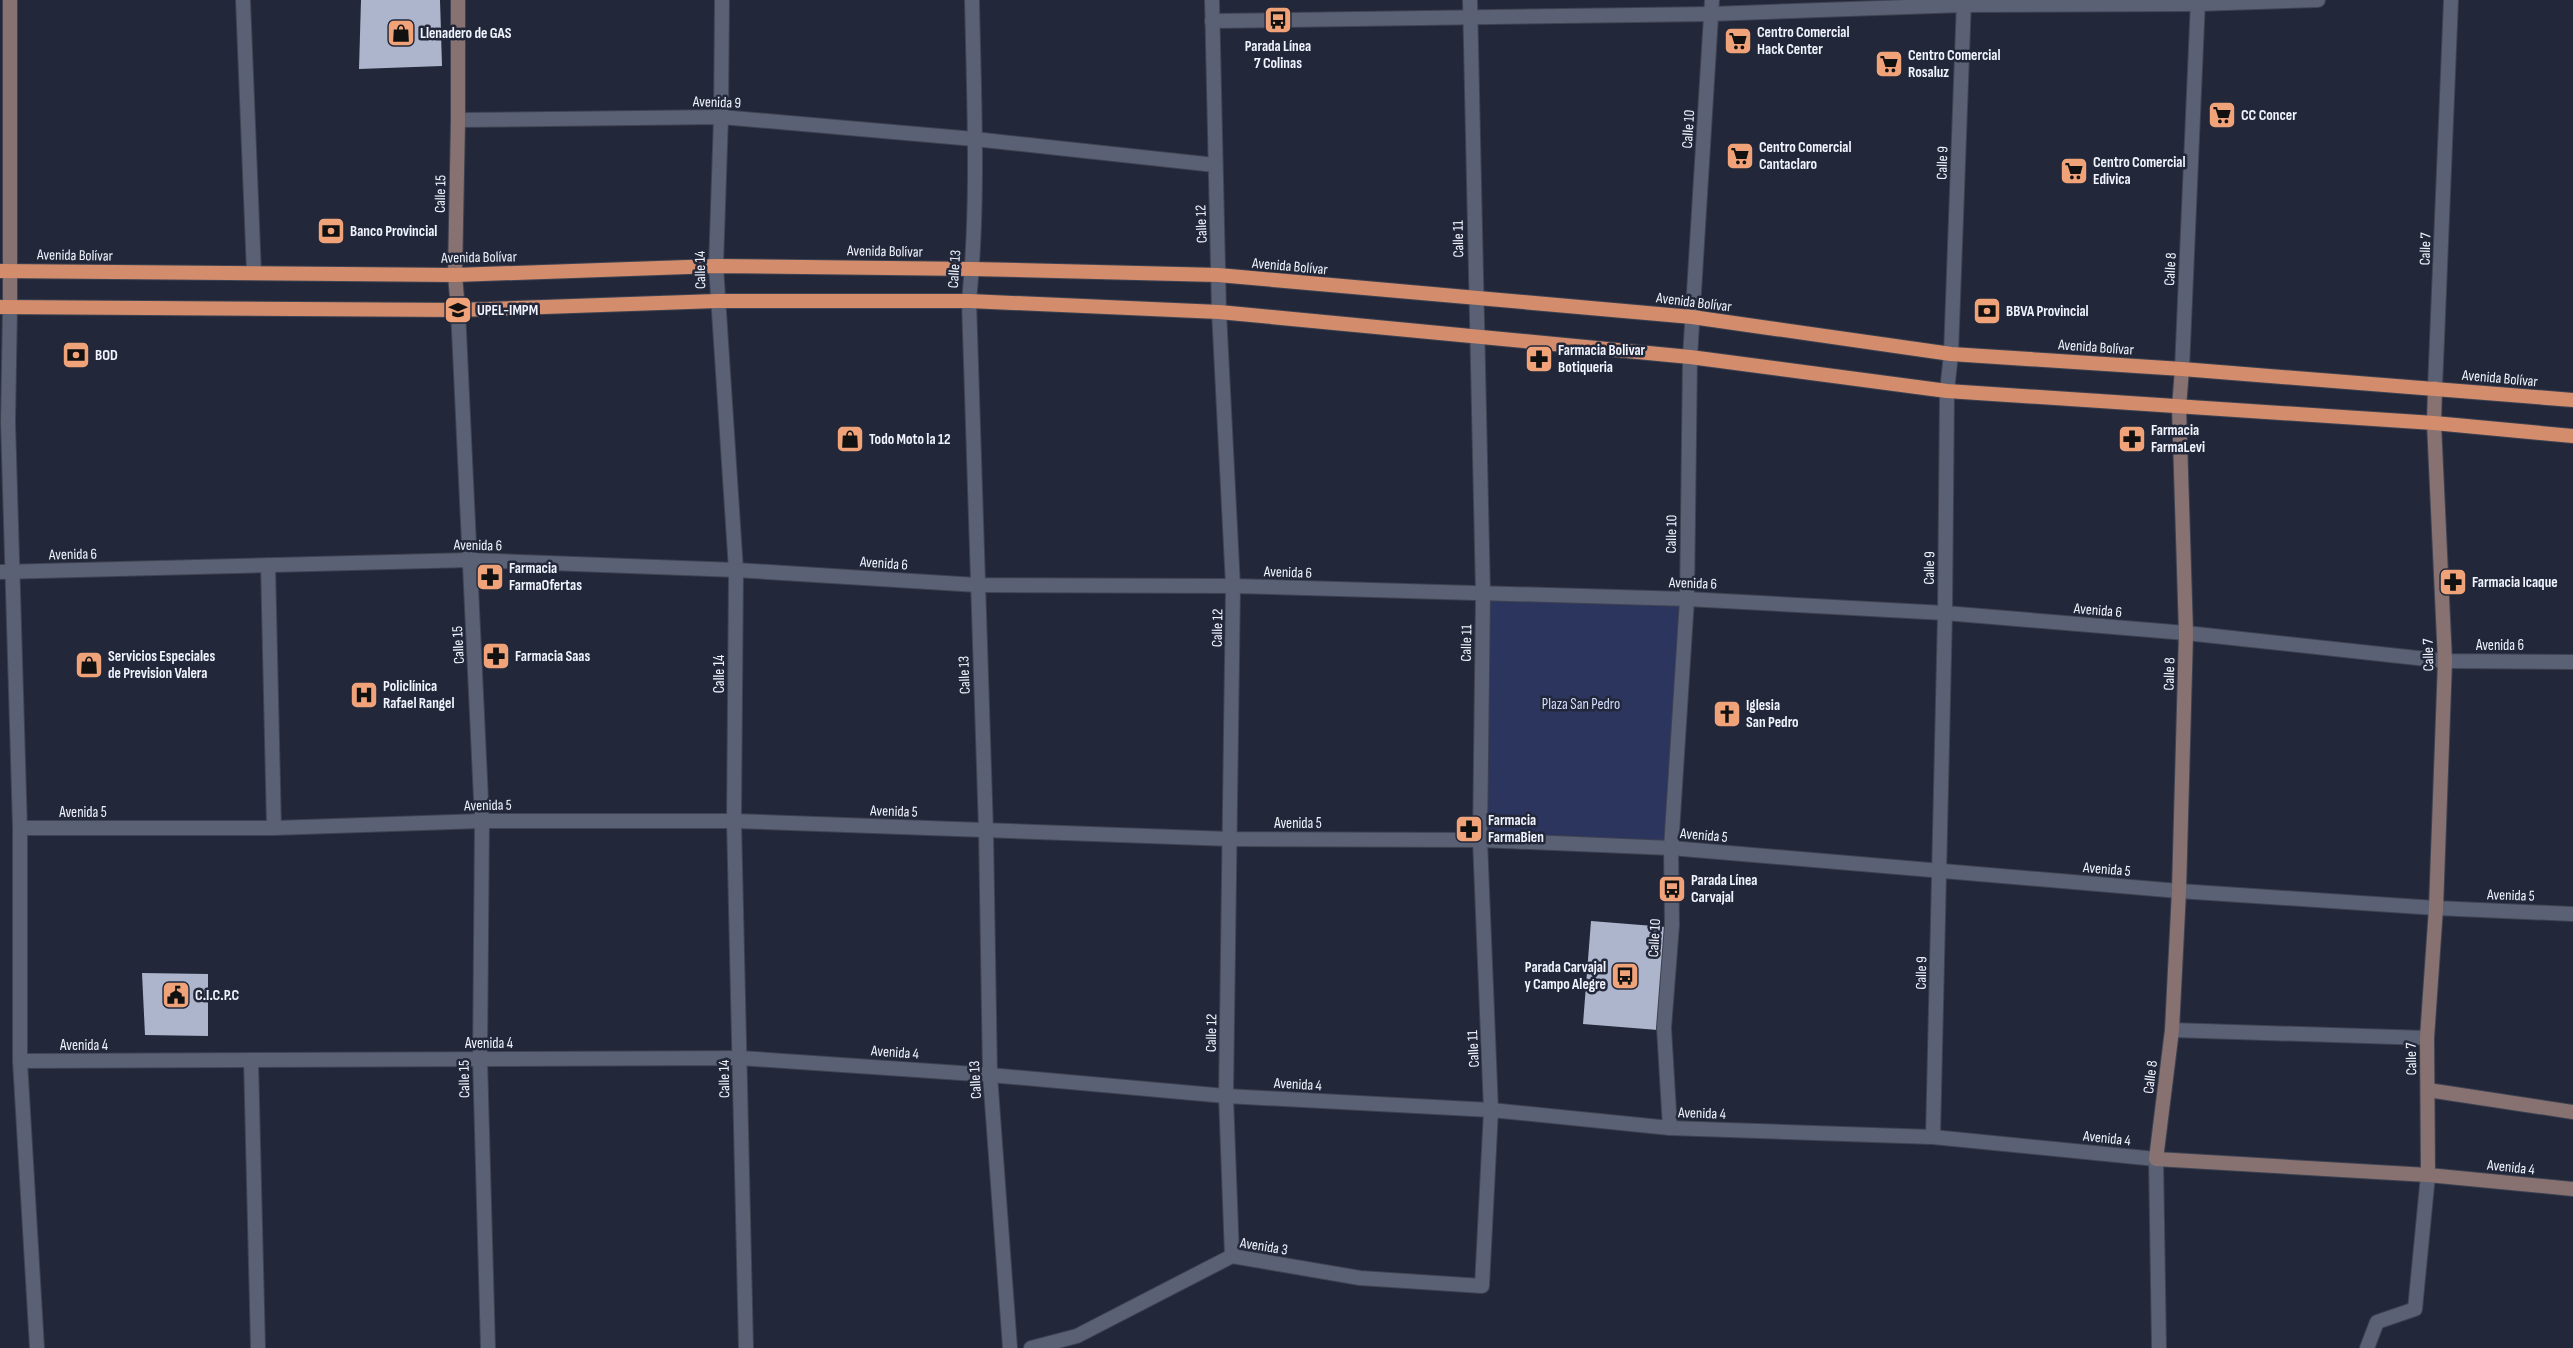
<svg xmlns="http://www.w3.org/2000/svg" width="2573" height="1348" viewBox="0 0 2573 1348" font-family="'Sofia Sans Condensed',sans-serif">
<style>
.green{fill:#2b355d}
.building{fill:#adb5cc}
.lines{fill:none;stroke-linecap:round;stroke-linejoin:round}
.minor-casing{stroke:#3e4251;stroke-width:16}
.tertiary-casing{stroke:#3e4251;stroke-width:16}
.secondary-casing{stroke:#3e4251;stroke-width:16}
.trunk-casing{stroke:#3e4251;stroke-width:16}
.minor{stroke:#5a6175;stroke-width:14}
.tertiary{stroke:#5a6175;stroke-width:14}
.secondary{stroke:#877271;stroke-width:14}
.trunk{stroke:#d38d6c;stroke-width:14}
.labels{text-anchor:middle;stroke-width:5;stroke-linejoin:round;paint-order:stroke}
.poi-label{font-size:15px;font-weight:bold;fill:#f1f4fe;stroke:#22283a;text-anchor:start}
.street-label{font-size:15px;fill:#f1f4fe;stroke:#22283a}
.park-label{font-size:15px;fill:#d4dfff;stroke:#22283a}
</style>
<rect width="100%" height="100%" fill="#22283a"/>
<path class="green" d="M1483 594 1687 599 1671 848 1480 840Z"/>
<g class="building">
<path d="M361 0H440L442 66 359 69Z"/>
<path d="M1591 921 1666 927 1658 1030 1583 1024Z"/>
<path d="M142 973 208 974V1036L145 1035Z"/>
</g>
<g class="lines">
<g class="minor-casing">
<g id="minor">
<path d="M243 0 254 273"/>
<path d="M722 0 721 117 716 266 736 570 734 821 746 1348"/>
<path d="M972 0C974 100 979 201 969 301L986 831 990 1075 1010 1348"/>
<path d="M1212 0 1219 312 1233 586 1226 1096 1232 1256"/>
<path d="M1212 21 1711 14 1964 5 2198 4 2318 0"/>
<path d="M458 120 721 117 974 139 1215 165"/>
<path d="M10 307 8 422 20 828V1061L37 1348"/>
<path d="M458 310 482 821 480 1059 488 1348"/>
<path d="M2182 369 2198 0"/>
<path d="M2435 388 2451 0"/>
<path d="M268 565 274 828"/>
<path d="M0 572 470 560 736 570 977 585 1233 586 1687 599 1945 613 2186 633 2445 661 2573 662"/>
<path d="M20 828H274L482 821H734L1230 839 1480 840 1671 848 2179 891 2436 908 2573 914"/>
<path d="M2172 1030 2427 1038"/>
<path d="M251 1060 258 1348"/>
<path d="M20 1061 740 1058 990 1075 1226 1096 1491 1110 1670 1128 1933 1137 2156 1159"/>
<path d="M1670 1128 1664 1028 1672 925 1671 848 1687 599 1690 357 1712 0"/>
<path d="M1933 1137 1945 613 1947 391 1951 354 1964 0"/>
<path d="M1031 1348 1077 1336 1232 1256 1360 1278 1482 1286 1491 1110 1480 840 1483 594 1470 0"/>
</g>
</g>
<g class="tertiary-casing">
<g id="tertiary">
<path d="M2156 1159 2159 1348"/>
<path d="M2367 1348 2377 1322 2415 1309 2428 1175"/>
</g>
</g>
<g class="secondary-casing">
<g id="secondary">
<path d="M10 0V307"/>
<path d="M458 310 455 275 458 120V0"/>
<path d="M2182 369 2179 407 2186 633 2179 891 2172 1030 2156 1159 2428 1175 2573 1189"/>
<path d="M2428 1090 2573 1112"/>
<path d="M2428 1175 2427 1038 2436 908 2445 661 2434 423 2435 388"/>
</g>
</g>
<g class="trunk-casing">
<g id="trunk">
<path d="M0 271 455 275 716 266 972 269 1218 275 1692 317 1951 354 2182 369 2573 400"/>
<path d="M0 307 458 310 717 301H969L1219 312 1690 357 1947 391 2434 423 2573 436"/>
</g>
</g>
<use href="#minor" class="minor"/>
<use href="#tertiary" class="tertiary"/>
<use href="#secondary" class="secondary"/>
<use href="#trunk" class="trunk"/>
</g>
<defs>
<g id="bus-square" transform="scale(1.4375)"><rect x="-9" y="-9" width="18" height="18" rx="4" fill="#f0a279" stroke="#22283a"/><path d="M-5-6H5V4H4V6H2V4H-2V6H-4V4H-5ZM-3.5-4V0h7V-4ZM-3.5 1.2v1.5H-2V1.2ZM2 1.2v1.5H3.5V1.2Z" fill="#111"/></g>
<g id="shop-square" transform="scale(1.4375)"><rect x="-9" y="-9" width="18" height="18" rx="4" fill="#f0a279" stroke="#22283a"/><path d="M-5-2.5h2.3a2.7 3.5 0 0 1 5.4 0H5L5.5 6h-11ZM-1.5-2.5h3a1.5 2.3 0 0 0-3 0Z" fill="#111"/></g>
<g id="supermarket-square" transform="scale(1.4375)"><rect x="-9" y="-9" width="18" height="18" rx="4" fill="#f0a279" stroke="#22283a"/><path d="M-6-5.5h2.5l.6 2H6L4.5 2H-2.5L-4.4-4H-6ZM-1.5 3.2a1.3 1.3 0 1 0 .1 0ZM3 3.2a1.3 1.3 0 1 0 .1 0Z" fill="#111"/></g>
<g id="bank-square" transform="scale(1.4375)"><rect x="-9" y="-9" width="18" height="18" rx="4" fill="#f0a279" stroke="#22283a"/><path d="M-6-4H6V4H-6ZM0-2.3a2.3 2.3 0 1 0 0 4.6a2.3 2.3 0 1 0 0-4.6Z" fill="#111"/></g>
<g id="university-square" transform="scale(1.4375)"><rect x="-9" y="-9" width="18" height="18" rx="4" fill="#f0a279" stroke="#22283a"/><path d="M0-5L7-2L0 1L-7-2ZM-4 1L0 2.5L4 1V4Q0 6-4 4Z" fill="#111"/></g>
<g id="pharmacy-square" transform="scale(1.4375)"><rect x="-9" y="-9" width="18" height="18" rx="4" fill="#f0a279" stroke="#22283a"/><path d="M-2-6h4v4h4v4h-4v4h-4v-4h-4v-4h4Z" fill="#111"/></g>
<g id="hospital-square" transform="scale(1.4375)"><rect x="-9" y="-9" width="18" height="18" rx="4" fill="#f0a279" stroke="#22283a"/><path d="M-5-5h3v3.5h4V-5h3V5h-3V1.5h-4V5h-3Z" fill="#111"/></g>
<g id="church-square" transform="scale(1.4375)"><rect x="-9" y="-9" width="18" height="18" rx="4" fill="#f0a279" stroke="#22283a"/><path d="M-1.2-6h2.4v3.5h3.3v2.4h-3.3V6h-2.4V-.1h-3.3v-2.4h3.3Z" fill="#111"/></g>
<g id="civic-square" transform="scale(1.4375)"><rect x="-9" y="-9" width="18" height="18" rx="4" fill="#f0a279" stroke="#22283a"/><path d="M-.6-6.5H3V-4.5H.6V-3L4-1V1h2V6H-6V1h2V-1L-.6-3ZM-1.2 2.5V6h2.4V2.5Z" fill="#111"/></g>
</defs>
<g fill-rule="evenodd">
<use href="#bus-square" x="1278" y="20"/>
<use href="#shop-square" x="401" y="33"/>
<use href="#supermarket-square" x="1738" y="41"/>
<use href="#supermarket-square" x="1889" y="64"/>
<use href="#supermarket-square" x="2222" y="115"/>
<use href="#supermarket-square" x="1740" y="156"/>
<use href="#supermarket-square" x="2074" y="171"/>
<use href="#bank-square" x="331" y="231"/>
<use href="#university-square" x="458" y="310"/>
<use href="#bank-square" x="1987" y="311"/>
<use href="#bank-square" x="76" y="355"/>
<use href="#pharmacy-square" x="1539" y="359"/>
<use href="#shop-square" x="850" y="439"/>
<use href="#pharmacy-square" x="2132" y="439"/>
<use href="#pharmacy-square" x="490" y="577"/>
<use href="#pharmacy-square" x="2453" y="582"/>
<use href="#pharmacy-square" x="496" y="656"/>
<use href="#shop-square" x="89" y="665"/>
<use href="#hospital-square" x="364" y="695"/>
<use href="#church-square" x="1727" y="714"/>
<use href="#pharmacy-square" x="1469" y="829"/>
<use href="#bus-square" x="1672" y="889"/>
<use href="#bus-square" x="1625" y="976"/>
<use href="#civic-square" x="176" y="995"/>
</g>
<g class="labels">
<g class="poi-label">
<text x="1757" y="37">Centro Comercial<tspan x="1757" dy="17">Hack Center</tspan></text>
<text x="420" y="38">Llenadero de GAS</text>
<text x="1278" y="51" text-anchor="middle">Parada Línea<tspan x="1278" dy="17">7 Colinas</tspan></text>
<text x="1908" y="60">Centro Comercial<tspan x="1908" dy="17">Rosaluz</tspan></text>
<text x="2241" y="120">CC Concer</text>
<text x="1759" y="152">Centro Comercial<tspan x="1759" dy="17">Cantaclaro</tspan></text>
<text x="2093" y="167">Centro Comercial<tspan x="2093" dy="17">Edivica</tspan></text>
<text x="350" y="236">Banco Provincial</text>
<text x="477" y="315">UPEL-IMPM</text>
<text x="2006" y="316">BBVA Provincial</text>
<text x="1558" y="355">Farmacia Bolivar<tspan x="1558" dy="17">Botiqueria</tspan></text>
<text x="95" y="360">BOD</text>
<text x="2151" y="435">Farmacia<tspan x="2151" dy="17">FarmaLevi</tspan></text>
<text x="869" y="444">Todo Moto la 12</text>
<text x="509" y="573">Farmacia<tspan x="509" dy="17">FarmaOfertas</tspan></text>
<text x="2472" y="587">Farmacia Icaque</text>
<text x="108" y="661">Servicios Especiales<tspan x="108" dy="17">de Prevision Valera</tspan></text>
<text x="515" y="661">Farmacia Saas</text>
<text x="383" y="691">Policlínica<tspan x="383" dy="17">Rafael Rangel</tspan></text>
<text x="1746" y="710">Iglesia<tspan x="1746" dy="17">San Pedro</tspan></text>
<text x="1488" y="825">Farmacia<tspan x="1488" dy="17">FarmaBien</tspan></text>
<text x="1691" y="885">Parada Línea<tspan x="1691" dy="17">Carvajal</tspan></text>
<text x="1606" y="972" text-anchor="end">Parada Carvajal<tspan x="1606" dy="17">y Campo Alegre</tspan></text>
<text x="195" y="1000">C.I.C.P.C</text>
</g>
<g class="street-label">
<text transform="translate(717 102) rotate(2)" y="5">Avenida 9</text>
<text transform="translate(1688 129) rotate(-86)" y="5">Calle 10</text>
<text transform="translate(1942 163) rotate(-88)" y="5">Calle 9</text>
<text transform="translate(440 194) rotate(-89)" y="5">Calle 15</text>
<text transform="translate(1201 224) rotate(-92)" y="5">Calle 12</text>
<text transform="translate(1458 239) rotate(-91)" y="5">Calle 11</text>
<text transform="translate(2425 249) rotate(-88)" y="5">Calle 7</text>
<text transform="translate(885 251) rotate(1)" y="5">Avenida Bolívar</text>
<text transform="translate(75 255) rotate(1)" y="5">Avenida Bolívar</text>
<text transform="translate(479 257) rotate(-1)" y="5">Avenida Bolívar</text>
<text transform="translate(1290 266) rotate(5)" y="5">Avenida Bolívar</text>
<text transform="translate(954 269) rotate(-86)" y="5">Calle 13</text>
<text transform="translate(2170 269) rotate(-87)" y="5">Calle 8</text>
<text transform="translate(700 270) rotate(-91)" y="5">Calle 14</text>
<text transform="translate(1694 302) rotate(7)" y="5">Avenida Bolívar</text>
<text transform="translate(2096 347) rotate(4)" y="5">Avenida Bolívar</text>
<text transform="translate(2500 378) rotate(5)" y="5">Avenida Bolívar</text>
<text transform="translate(1671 534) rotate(-89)" y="5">Calle 10</text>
<text transform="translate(478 545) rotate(1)" y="5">Avenida 6</text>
<text transform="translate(73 554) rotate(-1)" y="5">Avenida 6</text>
<text transform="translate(884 563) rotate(4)" y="5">Avenida 6</text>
<text transform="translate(1929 568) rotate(-89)" y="5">Calle 9</text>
<text transform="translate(1288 572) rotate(2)" y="5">Avenida 6</text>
<text transform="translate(1693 583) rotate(2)" y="5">Avenida 6</text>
<text transform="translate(2098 610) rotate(5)" y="5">Avenida 6</text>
<text transform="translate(1217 628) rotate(-89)" y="5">Calle 12</text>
<text transform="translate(1466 643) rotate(-89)" y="5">Calle 11</text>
<text transform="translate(458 645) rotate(-93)" y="5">Calle 15</text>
<text x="2500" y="650">Avenida 6</text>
<text transform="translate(2428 655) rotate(-91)" y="5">Calle 7</text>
<text transform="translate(719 674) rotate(-90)" y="5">Calle 14</text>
<text transform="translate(2169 674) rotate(-88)" y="5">Calle 8</text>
<text transform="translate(964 675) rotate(-92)" y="5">Calle 13</text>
<text transform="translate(488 805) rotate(-1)" y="5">Avenida 5</text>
<text transform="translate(894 811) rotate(2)" y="5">Avenida 5</text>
<text x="83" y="817">Avenida 5</text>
<text x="1298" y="828">Avenida 5</text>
<text transform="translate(1704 835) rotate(5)" y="5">Avenida 5</text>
<text transform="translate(2107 869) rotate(5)" y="5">Avenida 5</text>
<text transform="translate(2511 895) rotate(2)" y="5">Avenida 5</text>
<text transform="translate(1654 938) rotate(-87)" y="5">Calle 10</text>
<text transform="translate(1921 973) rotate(-89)" y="5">Calle 9</text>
<text transform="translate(1211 1033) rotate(-89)" y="5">Calle 12</text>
<text x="489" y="1048">Avenida 4</text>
<text x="84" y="1050">Avenida 4</text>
<text transform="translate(1473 1049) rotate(-93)" y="5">Calle 11</text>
<text transform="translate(895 1052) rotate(4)" y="5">Avenida 4</text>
<text transform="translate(2411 1059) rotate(-91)" y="5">Calle 7</text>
<text transform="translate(2150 1077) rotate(-83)" y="5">Calle 8</text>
<text transform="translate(464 1079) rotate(-91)" y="5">Calle 15</text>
<text transform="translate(724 1079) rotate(-91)" y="5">Calle 14</text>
<text transform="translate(975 1080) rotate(-93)" y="5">Calle 13</text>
<text transform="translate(1298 1084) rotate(3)" y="5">Avenida 4</text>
<text transform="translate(1702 1113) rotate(2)" y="5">Avenida 4</text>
<text transform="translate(2107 1138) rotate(6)" y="5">Avenida 4</text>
<text transform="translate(2511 1167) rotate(6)" y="5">Avenida 4</text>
<text transform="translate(1264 1246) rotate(9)" y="5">Avenida 3</text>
</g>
<g class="park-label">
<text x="1581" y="709">Plaza San Pedro</text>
</g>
</g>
</svg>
